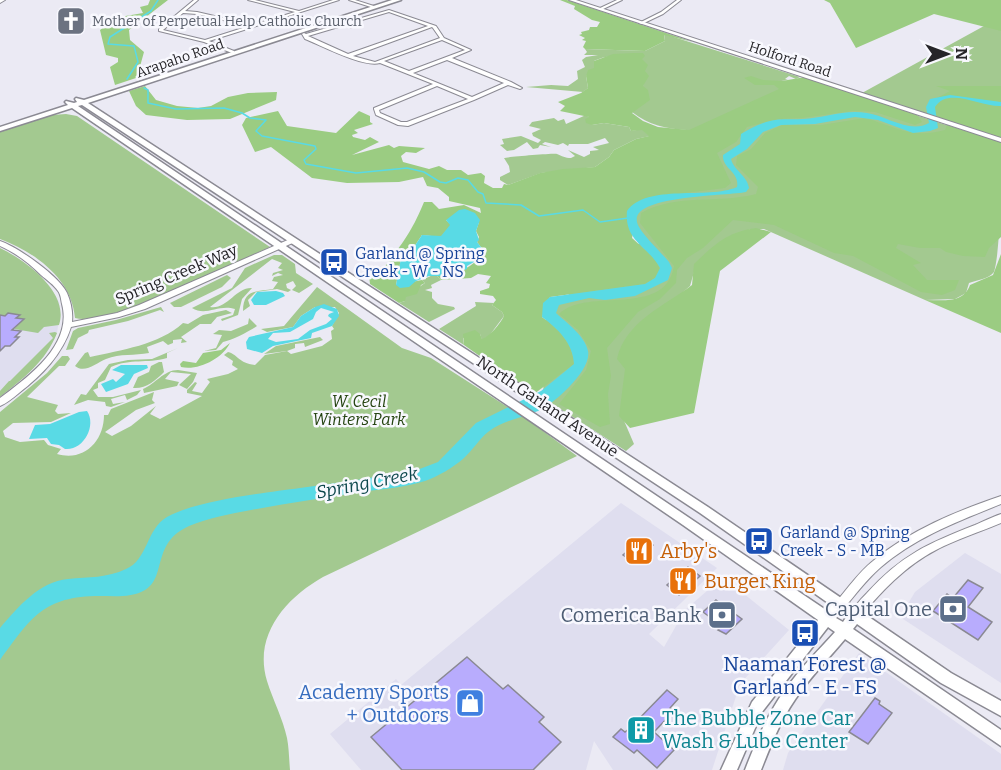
<svg xmlns="http://www.w3.org/2000/svg" width="1001" height="770" viewBox="0 0 1001 770" font-family="Bitter,serif">
<style>
.built{fill:#dfdeef}
.green{fill:#a3c990}
.forest{fill:#9bcc82}
.water{fill:#59dae5;fill-rule:evenodd}
.lines{fill:none;stroke-linecap:round;stroke-linejoin:round}
.stream{stroke:#59dae5;stroke-width:1.5}
.building{fill:#b8acfd;stroke:#8a8992;stroke-width:1.5}
.minor-tunnel{stroke:#c4c3cb;stroke-width:4.5;stroke-dasharray:4.5 2;stroke-linecap:butt}
.minor-casing{stroke:#8b8a93;stroke-width:2}
.tertiary-casing{stroke:#8b8a93;stroke-width:2}
.secondary-casing{stroke:#8b8a93;stroke-width:3}
.minor{fill:#fff;fill-rule:evenodd}
.tertiary{fill:#fff;fill-rule:evenodd}
.secondary{fill:#fff;fill-rule:evenodd}
.labels{text-anchor:middle;stroke-width:5;stroke-linejoin:round;paint-order:stroke}
.far-worship-label{font-size:14px;fill:#5b616d;stroke:#f8f8fe;text-anchor:start}
.far-street-label{font-size:14px;fill:#262529;stroke:#f8f8fe}
.transit-label{font-size:16px;fill:#164399;stroke:#f8f8fe;text-anchor:start}
.street-label{font-size:16px;fill:#262529;stroke:#f8f8fe}
.park-label{font-size:16px;font-style:italic;fill:#254411;stroke:#f8f8fe}
.water-label{font-size:18px;font-style:italic;fill:#0e484d;stroke:#f8f8fe}
.near-food-label{font-size:20px;fill:#c56008;stroke:#f8f8fe;text-anchor:start}
.near-service-label{font-size:20px;fill:#4e5e75;stroke:#f8f8fe;text-anchor:end}
.near-transit-label{font-size:20px;fill:#164399;stroke:#f8f8fe}
.near-shop-label{font-size:20px;fill:#366cbe;stroke:#f8f8fe;text-anchor:end}
.near-culture-label{font-size:20px;fill:#0d838f;stroke:#f8f8fe;text-anchor:start}
</style>
<rect width="100%" height="100%" fill="#ebeaf4"/>
<g class="built">
<path d="M0 248 24 263 51 289 59 302 60 313 57 333 47 352 31 371 0 397Z"/>
<path d="M621 503 717 568 649 634 664 647 685 610 723 577 789 630 740 684 712 770H613L594 741 586 770H361L330 734 396 679 401 685Z"/>
<path d="M965 553 1001 574V683L900 617 915 592Z"/>
<path d="M859 653 1001 754V770H783L788 753Z"/>
</g>
<g class="green">
<path d="M1001 0V104L933 116 862 93 984 26Z"/>
<path d="M664 34 800 77 796 79 789 76 785 79 788 80 755 85C771 85 788 85 803 78L1001 143C1001 172 1001 249 994 272 989 279 977 280 969 283L966 293 955 299 925 300 764 229H750L696 265 690 286 668 305 627 369 622 416 634 444 626 451 543 398 546 311 641 242 608 166 687 130C666 129 649 125 632 112L643 86 645 67C624 58 617 51 594 61V69L586 76 588 88 583 92 526 87 551 85 568 86 578 79 577 71 585 67 582 60 586 57 598 55H584L587 52 585 49 645 51 665 41Z"/>
<path d="M66 114 77 116 270 247C232 264 110 327 75 318 72 279 35 252 0 239V132L52 115Z"/>
<path d="M586 115 590 118 592 125 604 123 629 127 631 131 642 129 650 136 636 139 614 150 609 157 595 167 541 173 508 185 500 180V177L510 172 509 166 504 158C508 157 555 153 557 154 562 156 565 158 571 158L575 156 568 150 584 157 590 154V151L599 150 593 147 609 143 605 138 588 144H569L568 146 563 143 558 145 545 142 542 144 551 147 540 145 538 148 533 149 527 142 514 150 507 151 500 145 504 144 502 139 521 136 538 143 541 140 533 136 532 133 541 129 529 126 532 122 554 118 558 121 564 119 566 124Z"/>
<path d="M0 248C25 260 70 292 59 325L44 327 38 333 14 329 23 320 16 318 19 316 8 313 5 316 0 315Z"/>
<path d="M274 255H282L295 264 296 273 313 284 299 293 292 290 296 286 293 281 286 284 287 288 291 290 288 292 277 289 256 292 248 300 250 306 243 311C243 288 258 292 273 289L278 282 272 281 274 277 283 275 278 273 272 276 273 273 283 270 278 268 282 263 272 259 210 307C227 310 236 287 252 288L242 299 238 315 222 321 221 319 233 315 235 309C218 304 206 317 192 308L232 288 245 268Z"/>
<path d="M435 274 441 280 431 285 432 288 425 290 432 292V298L438 304 454 307 455 309 429 322 399 303 405 301V297L425 283 422 280Z"/>
<path d="M227 275 231 278 222 287 181 307H174L170 303Z"/>
<path d="M317 287 402 348 431 358 528 420 577 456 323 577C286 598 253 635 267 681 273 700 283 719 287 738 289 748 289 759 290 770H0V412L47 373 62 356H68L70 359 65 366H59L27 397 58 405 55 411 58 414 71 413 51 422 13 423 3 431 5 437 20 442 44 440 48 445 61 449 57 454C84 462 104 441 104 415H108L111 409 154 392 152 400 155 403 136 410 105 432 112 436 131 426 156 406 150 414 160 419 202 396 187 393V390L195 382 197 383 192 391 202 393 210 382 207 379 228 374 238 369 232 365 233 361 224 355 228 352C239 355 238 363 255 365L265 355 287 351 264 354 276 346 320 337 323 340 305 347 304 343 295 344V348L287 351 291 354 322 346 332 339 331 331 334 329 332 326 339 313 335 307H315L301 316 293 327 267 332 261 329 284 326Z"/>
<path d="M475 302 494 303 492 305 502 312 504 316 489 336 482 340 480 334 463 338 464 345 439 329 476 306Z"/>
<path d="M161 307 164 312 160 310 128 321 89 330 88 333 78 338 73 349 66 350 73 331 78 328 116 320Z"/>
<path d="M226 310 232 313 217 317 211 324H200L181 337 187 342 181 343 182 339 173 340V343L168 345 163 341 147 347 149 353C135 356 120 353 106 359 96 363 85 374 75 366L85 353 88 352 90 357C121 350 159 345 183 323L188 324 203 315Z"/>
<path d="M249 318 257 326C248 332 232 340 223 342L216 350 204 351 216 348 222 335 213 334 219 330 231 331 248 324Z"/>
<path d="M55 332 57 333C46 361 23 379 0 397V391L9 381H15H10L53 338 49 333Z"/>
<path d="M178 348 167 353V358C146 364 131 358 111 367L105 380 98 383V388L93 390 98 397H113L141 390 137 395 127 400 125 395 111 399 113 404 125 402 111 407 106 406 105 402 88 400 74 405 81 394 86 395 109 364 128 360 152 359Z"/>
<path d="M159 362H162L164 372C155 381 146 389 133 388L138 377 149 372 151 366Z"/>
<path d="M178 370 197 373 193 382 187 389 179 385 191 374 171 372 165 379 179 382 177 386 144 393 143 389C155 384 164 370 178 370Z"/>
</g>
<g class="forest">
<path d="M150 0H168L129 30 130 40 144 52 139 70V77L115 85 110 67 118 62V58L106 55 100 30 104 27 121 26V23L111 22 114 18 143 13 140 7 148 5Z"/>
<path d="M560 0H567L693 42 664 35 665 41 645 51 585 49 583 47 586 41 582 40 585 38 579 35 582 34 581 32 589 30 590 27H597L600 22 592 20 574 9 575 6Z"/>
<path d="M824 0H1001V31L934 14 856 48 830 3Z"/>
<path d="M634 53H643L645 56 642 59 648 65 645 71 649 76 643 86 648 90 650 100 632 113 643 121 658 127 689 130 779 89 774 85H755L744 78 751 76 763 80 782 81 805 77 917 115 922 122 915 125 875 112 853 111 802 118 779 119 747 127 736 142 717 153 731 183 725 188 661 196 639 201 632 238 655 259 660 269 655 278 645 284 550 297 542 317C558 329 573 343 574 364L534 394 464 345 463 334 475 330 480 334 482 339C490 336 500 324 504 316L502 312 492 305 496 300 493 296 480 294V291L489 288 490 284 486 283 491 276 478 274 471 278 441 280 435 274C454 277 475 267 484 251L477 242 479 237 476 231 479 222 446 220 451 225 441 237 422 235 414 247 402 253 396 285 422 280 425 283 421 285 417 294 406 297 405 301 399 303 370 284 369 276 373 273 381 272C401 245 411 234 424 202H432L439 209 464 205 481 213 480 208 449 201V197L438 188 427 186 423 177 399 182 347 183 312 178 271 147 255 152 242 125 246 118 278 111 287 126 336 133 359 111 370 116V122L373 124 354 130 358 133 352 135 353 137 365 140 370 137 379 142 352 155 389 145 394 148 399 146 425 148 416 153 406 152 401 156 403 162 429 169 439 166 447 170H461L468 175 481 173 485 176 484 183 493 188H502L504 184 508 185 540 173 563 169 595 167 609 157 614 150 636 139 649 136 642 130 631 131 629 127 604 123 592 125 586 123 585 119 589 117 560 111 565 106 558 102 581 93 588 88 586 76 588 70 594 68V61L613 54Z"/>
<path d="M145 86 156 100 177 106 198 108 211 106 228 97 248 93 277 92 276 100 230 119 187 120 146 115 136 106 129 91Z"/>
<path d="M936 86H1001V138L933 116 937 98 950 91Z"/>
<path d="M865 118C898 127 909 139 945 130L947 125 1001 142V237L989 248 985 257 963 256 946 252 940 248H920L898 244 896 248 921 263 913 265 927 280H959L955 290 942 295 921 292 853 256 834 253 774 225 733 220 703 248 687 258 677 270 676 283 660 299 638 312 607 348 611 376 608 394 610 424 600 427 559 404 586 370 591 351 578 330 559 314C588 286 665 319 674 266L640 223 641 213C677 193 718 204 756 194L758 187 736 165 737 156 751 149 765 133 782 125H821Z"/>
<path d="M756 228 771 232 720 271 694 413 630 428 619 416 625 369 617 359C625 322 664 306 692 285L694 264C715 244 727 232 756 228Z"/>
<path d="M1001 254V333L925 300C943 300 963 304 970 285L993 275Z"/>
<path d="M230 343C222 359 198 371 181 367L180 364 183 361 196 363 203 353 221 350Z"/>
</g>
<g class="water">
<path d="M950 95 1001 102V106C981 107 948 86 935 107L938 128 930 131 913 133 878 120 855 117 815 124 781 125 763 132 747 149 731 159C734 171 747 175 749 188L746 192C728 196 631 195 637 222 639 232 661 252 669 262L672 268 668 280 635 296 605 300 589 298 559 305 556 313C567 323 585 336 588 351 592 370 554 404 538 411 522 418 503 420 488 432 479 439 473 450 464 458 454 467 437 477 425 481 406 487 386 489 367 491 328 497 289 503 251 510 230 514 208 518 189 526 151 543 167 577 145 590 132 598 114 596 100 596 43 596 31 618 0 660V628C19 606 39 582 68 579 89 577 107 578 126 569 148 560 146 529 167 517 198 500 264 493 300 488 339 483 378 477 417 470L438 462 476 423 541 391 574 364C573 343 558 329 542 317L543 303 550 297 645 284 655 278 660 268C648 246 624 241 627 211 647 183 708 200 737 187 740 172 722 169 723 155L740 144 741 134C749 129 757 125 766 122 778 118 791 120 803 119 824 118 845 109 867 113 887 116 910 134 929 123L926 107 930 99Z"/>
<path d="M465 209 475 213 480 220 476 231 479 240 477 242 484 251 479 259 467 266V269L445 276H429L416 281 409 287 400 288 396 285 402 253 414 247 422 235 441 236 450 225 446 220 459 210Z"/>
<path d="M276 291 283 293 285 296 266 305H254L251 300 257 292Z"/>
<path d="M324 304 337 309 339 316 332 326 312 333 311 338 273 346 262 353 247 349 246 342 249 337 293 327 301 316 315 307ZM321 308 334 312 329 314 328 316 332 319 326 324 310 330 298 339 276 342 268 339 273 333 290 332 313 319 316 312Z"/>
<path d="M121 365H147L148 368 134 374 128 384 106 392 101 384 113 379 116 382 125 374 112 370Z"/>
<path d="M87 411C97 426 83 451 65 449L59 445 51 444 47 438 29 439 35 425 50 424 79 412Z"/>
</g>
<g class="lines">
<g class="stream">
<path d="M127 79 138 62 134 46 108 44 110 37 151 11 158 0"/>
<path d="M144 88 148 90V103L176 109 224 108 242 113 250 118 266 120 256 131 262 136 315 146 316 149 304 160 306 164 356 173 407 168 424 172 440 182 446 183 458 178 468 180 478 192 483 194 486 203 521 205 539 216 583 210 600 222 628 218"/>
</g>
</g>
<g class="building">
<path d="M8 313 20 315 16 318 24 319 12 330 21 331 15 337H19L10 346H5L0 351V315L5 316Z"/>
<path d="M643 538 653 545 644 554 630 560 623 555Z"/>
<path d="M688 567 700 576 679 595 667 585Z"/>
<path d="M968 580 983 588 968 607 992 622 978 640 933 611 947 594 953 598Z"/>
<path d="M716 600 742 619 726 634 718 630 722 626 703 612Z"/>
<path d="M467 657 503 689 508 685 544 717 539 722 561 742 533 770H402L371 737Z"/>
<path d="M667 690 678 699 670 708 673 710 671 714 654 732 674 750 657 768 637 750 634 753 613 737 621 729 625 732 630 728Z"/>
<path d="M875 698 880 701 879 704 892 713 868 744 849 732Z"/>
</g>
<g class="lines">
<path class="minor-tunnel" d="M349 27 353 25"/>
<g class="minor-casing">
<g id="minor">
<path d="M194 0H198L185 11 197 12 249 24V26L295 12 248 0H255L299 11 333 0H339L209 41 234 51V52L232 53 204 42 159 31V29ZM183 13 197 14 249 26 205 40 163 30Z"/>
<path d="M349 0H355L377 7 374 8Z"/>
<path d="M617 0H622L601 10 598 9Z"/>
<path d="M677 0H681L663 14 642 24 639 23 661 12Z"/>
<path d="M389 10 436 26 444 38 471 50 452 58 511 82 522 88 520 89 508 85 474 100 408 126 398 125 376 115 374 109V108L433 84 380 63C364 68 322 46 305 39L302 34 304 33 306 34ZM389 12 428 26 348 54 308 36ZM432 27 433 28 440 38 375 62 353 56ZM442 40 465 50 409 71 384 61ZM447 60 504 83 472 97 413 73ZM437 86 468 99 407 122H401L380 113 379 110Z"/>
</g>
</g>
<g class="tertiary-casing">
<g id="tertiary">
<path d="M0 0H5L0 3Z"/>
<path d="M569 0H576L1001 138V142Z"/>
<path d="M290 239H296L297 241 145 309 119 317 71 327C62 355 42 375 19 393 13 398 7 403 0 406V398C28 377 73 345 62 304 61 300 61 295 58 291 54 285 47 280 41 275 29 263 16 253 0 246V241C18 247 59 276 67 293 71 302 73 312 72 322L117 313 139 305Z"/>
<path d="M1001 496V504C959 521 916 537 881 567 867 579 856 594 844 608L840 610 836 608 834 605 836 602C848 588 859 572 873 561 910 530 957 511 1001 496Z"/>
<path d="M1001 514V523C980 532 957 539 936 550 905 566 881 592 859 618L855 620 851 618 849 615C854 607 860 600 867 593 901 555 929 543 975 525 984 521 992 517 1001 514Z"/>
</g>
</g>
<g class="secondary-casing">
<path id="secondary" d="M392 0H401L88 103 708 507 951 673 1001 701V716L941 683 857 624 853 629 1001 730V746L845 639C831 656 815 672 802 690 783 714 772 742 761 770H745C757 739 770 708 791 682 804 664 820 649 835 632L828 627 762 712 737 770H721L752 702 818 620 683 525 72 108 0 131V127L68 105 65 102 66 101 74 103 77 102 75 99 76 98 84 100ZM82 105 700 513 831 605 826 610 78 106ZM841 613 847 616 843 622 836 618Z"/>
</g>
<use href="#minor" class="minor"/>
<use href="#tertiary" class="tertiary"/>
<use href="#secondary" class="secondary"/>
</g>
<defs>
<g id="church-square" transform="scale(1.5)"><rect x="-9" y="-9" width="18" height="18" rx="4" fill="#6b7280" stroke="#f8f8fe"/><path d="M-1.2-6h2.4v3.5h3.3v2.4h-3.3V6h-2.4V-.1h-3.3v-2.4h3.3Z" fill="#fff"/></g>
<g id="bus-square" transform="scale(1.5)"><rect x="-9" y="-9" width="18" height="18" rx="4" fill="#1a4fb4" stroke="#f8f8fe"/><path d="M-5-6H5V4H4V6H2V4H-2V6H-4V4H-5ZM-3.5-4V0h7V-4ZM-3.5 1.2v1.5H-2V1.2ZM2 1.2v1.5H3.5V1.2Z" fill="#fff"/></g>
<g id="restaurant-square" transform="scale(1.5)"><rect x="-9" y="-9" width="18" height="18" rx="4" fill="#e8710a" stroke="#f8f8fe"/><path d="M-5-6h1v4h1v-4h1v4h1v-4h1v5L-1.5 .5V6h-2V.5L-5-1ZM5-6V6H3V1.5H1.5Q1.5-4 5-6Z" fill="#fff"/></g>
<g id="bank-square" transform="scale(1.5)"><rect x="-9" y="-9" width="18" height="18" rx="4" fill="#5c6f8a" stroke="#f8f8fe"/><path d="M-6-4H6V4H-6ZM0-2.3a2.3 2.3 0 1 0 0 4.6a2.3 2.3 0 1 0 0-4.6Z" fill="#fff"/></g>
<g id="shop-square" transform="scale(1.5)"><rect x="-9" y="-9" width="18" height="18" rx="4" fill="#3f7fe0" stroke="#f8f8fe"/><path d="M-5-2.5h2.3a2.7 3.5 0 0 1 5.4 0H5L5.5 6h-11ZM-1.5-2.5h3a1.5 2.3 0 0 0-3 0Z" fill="#fff"/></g>
<g id="building-square" transform="scale(1.5)"><rect x="-9" y="-9" width="18" height="18" rx="4" fill="#0f9aa8" stroke="#f8f8fe"/><path d="M-4-6H4V6H1V3H-1V6H-4ZM-2.5-4.3h1.7v1.8h-1.7ZM.8-4.3h1.7v1.8H.8ZM-2.5-1h1.7V.8h-1.7ZM.8-1h1.7V.8H.8Z" fill="#fff"/></g>
</defs>
<g fill-rule="evenodd">
<use href="#church-square" x="71" y="21"/>
<use href="#bus-square" x="334" y="262"/>
<use href="#bus-square" x="759" y="541"/>
<use href="#restaurant-square" x="639" y="551"/>
<use href="#restaurant-square" x="683" y="581"/>
<use href="#bank-square" x="953" y="609"/>
<use href="#bank-square" x="722" y="615"/>
<use href="#bus-square" x="805" y="633"/>
<use href="#shop-square" x="470" y="703"/>
<use href="#building-square" x="641" y="730"/>
</g>
<g class="labels">
<g class="far-worship-label">
<text x="92" y="26">Mother of Perpetual Help Catholic Church</text>
</g>
<g class="far-street-label">
<text transform="translate(180 58) rotate(-19)" y="5">Arapaho Road</text>
<text transform="translate(790 59) rotate(18)" y="5">Holford Road</text>
</g>
<g class="transit-label">
<text x="355" y="259">Garland @ Spring<tspan x="355" dy="18">Creek - W - NS</tspan></text>
<text x="780" y="538">Garland @ Spring<tspan x="780" dy="18">Creek - S - MB</tspan></text>
</g>
<g class="street-label">
<text transform="translate(176 274) rotate(-23)" y="6">Spring Creek Way</text>
<text transform="translate(548 406) rotate(34)" y="6">North Garland Avenue</text>
</g>
<g class="park-label">
<text x="359" y="407">W. Cecil<tspan x="359" dy="18">Winters Park</tspan></text>
</g>
<g class="water-label">
<text transform="translate(367 483) rotate(-11)" y="6">Spring Creek</text>
</g>
<g class="near-food-label">
<text x="660" y="558">Arby's</text>
<text x="704" y="588">Burger King</text>
</g>
<g class="near-service-label">
<text x="932" y="616">Capital One</text>
<text x="701" y="622">Comerica Bank</text>
</g>
<g class="near-transit-label">
<text x="805" y="671">Naaman Forest @<tspan x="805" dy="23">Garland - E - FS</tspan></text>
</g>
<g class="near-shop-label">
<text x="449" y="699">Academy Sports<tspan x="449" dy="23">+ Outdoors</tspan></text>
</g>
<g class="near-culture-label">
<text x="662" y="725">The Bubble Zone Car<tspan x="662" dy="23">Wash &amp; Lube Center</tspan></text>
</g>
</g>
<g transform="translate(947 54) rotate(90)" stroke="#f8f8fe" stroke-width="4.5" paint-order="stroke">
<path d="M0-4.5L10 22L0 15L-10 22Z" fill="#262529"/>
<text y="-9" font-size="16" font-weight="bold" text-anchor="middle" fill="#262529">N</text>
</g>
</svg>
